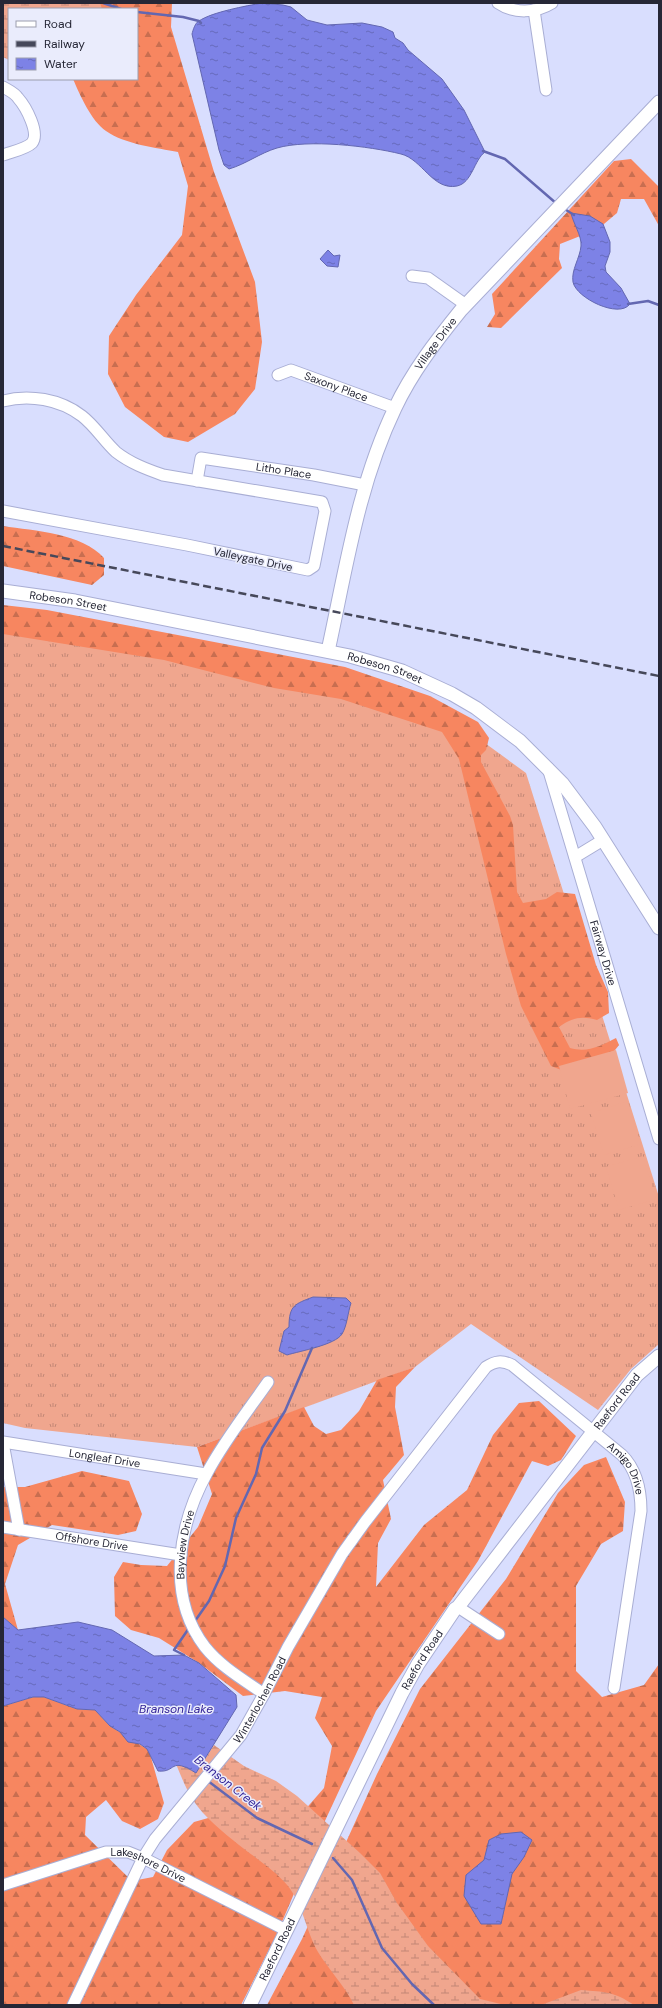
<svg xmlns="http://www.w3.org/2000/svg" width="662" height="2008" viewBox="0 0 662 2008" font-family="'DM Sans',sans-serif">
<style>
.grass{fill:url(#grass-tufts)}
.forest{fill:url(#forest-firs)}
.wetland{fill:url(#wetland-marsh)}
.pitch{fill:#f0a68e}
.water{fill:url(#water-ripples);stroke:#6367b1}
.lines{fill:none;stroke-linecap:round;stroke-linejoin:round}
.stream{stroke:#6367b1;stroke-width:2.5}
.minor-casing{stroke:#a9aed4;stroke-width:13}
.major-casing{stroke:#a9aed4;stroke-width:15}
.minor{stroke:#fff;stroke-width:11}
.major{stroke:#fff;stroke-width:13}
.rail{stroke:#46485a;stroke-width:2.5;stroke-dasharray:8 4;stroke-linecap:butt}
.labels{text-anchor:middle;stroke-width:3;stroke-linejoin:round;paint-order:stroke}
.street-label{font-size:11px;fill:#262736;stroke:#eaecfc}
.water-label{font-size:12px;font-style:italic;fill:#332397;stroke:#eaecfc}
</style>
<defs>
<pattern id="grass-tufts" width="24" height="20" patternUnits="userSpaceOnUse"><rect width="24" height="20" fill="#f0a68e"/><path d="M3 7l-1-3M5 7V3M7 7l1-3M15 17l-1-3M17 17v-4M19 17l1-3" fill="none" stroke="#c28775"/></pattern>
<pattern id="forest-firs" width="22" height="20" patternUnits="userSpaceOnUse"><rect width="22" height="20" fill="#f78660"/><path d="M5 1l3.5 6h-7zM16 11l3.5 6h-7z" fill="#c86e50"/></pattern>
<pattern id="wetland-marsh" width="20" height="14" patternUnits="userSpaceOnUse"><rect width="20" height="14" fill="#f0a68e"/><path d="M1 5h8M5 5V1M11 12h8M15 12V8" fill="none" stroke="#c28775"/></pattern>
<pattern id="water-ripples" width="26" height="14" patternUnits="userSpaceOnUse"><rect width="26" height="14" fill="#7d82e6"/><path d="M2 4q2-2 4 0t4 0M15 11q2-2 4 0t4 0" fill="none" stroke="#666abb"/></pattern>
</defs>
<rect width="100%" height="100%" fill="#d9defe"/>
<path class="grass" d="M3 617 438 709 526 773 659 1197V1344L631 1369 598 1410 471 1324 415 1367 197 1447 25 1428 3 1423Z"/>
<g class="forest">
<path d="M3 3H172L171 27 214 172 255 282 262 342 255 389 235 414 188 442 164 437 125 407 108 374 109 336 136 295 182 235 188 186 178 152C157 148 124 144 106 131 91 121 80 95 73 79H137V9H9Z"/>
<path d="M631 159 659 187V226L644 199H621L617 213 598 229 560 244 559 259 562 268 501 328 487 327 495 314 492 294 614 161Z"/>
<path d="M3 526C35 531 82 533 104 558V575L92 585 3 566Z"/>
<path d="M3 605 47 610 345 667 430 696 478 722 489 738 486 750 481 755V762L510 816 513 825 517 892 523 903 546 899 557 892 575 894 596 965 608 992 609 1013 597 1020C582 1016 573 1017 559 1027L570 1048C588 1053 600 1046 616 1038L619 1045 608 1059 569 1073 551 1066 521 1006 506 954 459 759 442 732 341 699 274 688 164 660 3 634Z"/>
<path d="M415 1367 396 1387 395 1407 404 1455 383 1480 391 1519 378 1543 376 1587 424 1525 467 1490 493 1435 519 1403 539 1401 576 1436 561 1460 548 1466 532 1461 478 1561 376 1711 324 1823 276 1936 241 2005H3V1706L33 1697H44L77 1709 95 1710 110 1726 147 1749 150 1754 164 1803 158 1819 140 1829 122 1821 106 1800 86 1817 85 1835 132 1881 153 1877 167 1850 194 1822 226 1813 296 1820 324 1788 332 1746 315 1718 322 1697 285 1691 243 1696 199 1663 159 1638 131 1630 115 1616 114 1577 123 1562 141 1565 167 1566 198 1527 212 1494 197 1447 304 1407 314 1426 326 1434 341 1430 359 1411 377 1380Z"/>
<path d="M606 1457 625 1502 623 1531 601 1544 576 1586V1671L602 1697 644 1685 659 1664V2005H267L302 1939 377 1774 420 1689 506 1579 558 1493 584 1465Z"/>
<path d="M82 1471 129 1481 142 1514 136 1531 118 1535 52 1525 18 1545 5 1584 18 1630 3 1617V1487H25Z"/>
</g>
<g class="wetland">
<path d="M3 3H100L102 9H9V60L3 57Z"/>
<path d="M214 1745 244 1766 276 1781 297 1796 360 1853 380 1873 397 1903 428 1946 480 1999 505 2005H354C345 1986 329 1970 318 1952 306 1931 303 1905 288 1886 274 1869 255 1858 239 1845 223 1832 204 1817 193 1800 186 1789 181 1776 176 1764L183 1765 196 1773Z"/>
<path d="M581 1990C605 1992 613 1991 634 2005H541Z"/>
</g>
<g class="pitch">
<path d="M616 1050 628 1093 570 1109 559 1066Z"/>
<path d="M628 1101 641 1144 604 1155 591 1113Z"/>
<path d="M643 1156 656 1199 619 1210 606 1167Z"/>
</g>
<g class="water">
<path d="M262 3 283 5 291 7 307 20 327 25 362 23 382 27 393 32 395 38 403 43 408 50 442 79 464 110 485 152C474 160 472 183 457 186 433 191 422 159 401 154 369 146 308 139 277 148 260 153 246 164 229 169L224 165 219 150 192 34C193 30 195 23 199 21 212 12 246 6 262 3Z"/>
<path d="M571 213 590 216 603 224 610 242V252L605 266 606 272 621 288 630 304C619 319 576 298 573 282 571 270 580 258 581 246 582 236 573 223 571 213Z"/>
<path d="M328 250 334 256 340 255 338 267 327 266 320 259Z"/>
<path d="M313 1297 346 1298 351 1303C348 1312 347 1326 342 1334 335 1345 300 1351 287 1355L279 1351 284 1331 289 1327C289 1305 295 1304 313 1297Z"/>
<path d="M3 1617 18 1630 78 1622 112 1630 154 1656 184 1655 199 1663 236 1695 237 1707 196 1773C169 1756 177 1773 158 1771L147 1749 140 1744 128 1742 120 1732 110 1726 95 1710 77 1709 44 1697H33L3 1706Z"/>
<path d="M521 1832 532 1840 524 1857 512 1874 501 1924H481L464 1896 466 1875 484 1860 489 1840 501 1834Z"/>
</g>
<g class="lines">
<g class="stream">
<path d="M103 3 121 9"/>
<path d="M137 12 183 17 199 21 201 23"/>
<path d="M483 151 505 159 557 204"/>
<path d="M563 208 574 215"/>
<path d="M628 304 648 301 659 305"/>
<path d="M195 1621 209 1601 225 1566 236 1518 256 1474 262 1448 285 1411 312 1348"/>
<path d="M184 1655 174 1650 189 1628"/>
<path d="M208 1781 257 1818 312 1844"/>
<path d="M333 1858 352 1880 382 1948 412 1984 434 2005"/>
</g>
<g class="minor-casing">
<g id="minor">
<path d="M498 3C514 14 536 13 552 3"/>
<path d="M534 10 546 90"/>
<path d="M3 87C8 90 15 93 18 98 26 107 40 133 32 143 26 149 11 152 3 155"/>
<path d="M412 276 428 278 466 305"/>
<path id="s1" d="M278 375 291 370 395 408"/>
<path d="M3 401C29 394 60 399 82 416 95 426 104 441 116 452 130 463 146 469 163 475L322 502 325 511 314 566 308 570 187 545 3 511"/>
<path id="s2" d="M197 481 201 458 314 475 365 485"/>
<path id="s3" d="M548 768 659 1139"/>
<path d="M575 857 603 840"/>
<path id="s4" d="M3 1442 206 1474"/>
<path d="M3 1443 19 1530"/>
<path id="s5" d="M3 1527 181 1555"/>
<path d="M458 1607 499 1634"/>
<path id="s6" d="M264 1694C244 1680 221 1667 205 1647 166 1596 178 1526 207 1473 224 1441 247 1412 268 1382"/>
<path id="s7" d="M3 1885 106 1852H128L143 1858 286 1930"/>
<path id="s8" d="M73 2005 143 1858 155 1839 241 1735 264 1694 288 1647 342 1554 365 1522 486 1367C495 1361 502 1360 512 1365L622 1455C637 1470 641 1490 641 1511L614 1688"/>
</g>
</g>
<g class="major-casing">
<g id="major">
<path id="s9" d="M3 591 75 601 350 656 402 671 452 694 476 708 520 741 562 783 595 827 659 928"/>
<path id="s10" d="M328 651C346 569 358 485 395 408 412 372 436 341 461 310L659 102"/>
<path id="s11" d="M250 2005 402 1693 418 1664 455 1609 458 1607 637 1375 659 1356"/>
</g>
</g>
<use href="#minor" class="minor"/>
<use href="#major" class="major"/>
<path class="rail" d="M3 546 659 676"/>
</g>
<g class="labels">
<g class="street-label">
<text dy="4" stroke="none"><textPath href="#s10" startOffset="329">Village Drive</textPath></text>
<text dy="4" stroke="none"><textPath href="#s1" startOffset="62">Saxony Place</textPath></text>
<text dy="4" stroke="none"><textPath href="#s2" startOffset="107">Litho Place</textPath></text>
<text transform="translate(253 559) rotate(12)" y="4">Valleygate Drive</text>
<text dy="4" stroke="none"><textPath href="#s9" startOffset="66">Robeson Street</textPath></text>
<text dy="4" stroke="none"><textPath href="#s9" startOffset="390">Robeson Street</textPath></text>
<text dy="4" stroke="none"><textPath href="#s3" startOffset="193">Fairway Drive</textPath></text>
<text dy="4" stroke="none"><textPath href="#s11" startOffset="710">Raeford Road</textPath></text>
<text dy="4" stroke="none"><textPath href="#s4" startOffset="103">Longleaf Drive</textPath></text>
<text dy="4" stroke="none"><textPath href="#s8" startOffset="947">Amigo Drive</textPath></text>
<text dy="4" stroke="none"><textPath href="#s5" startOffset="90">Offshore Drive</textPath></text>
<text dy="4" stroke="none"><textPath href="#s6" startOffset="184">Bayview Drive</textPath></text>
<text dy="4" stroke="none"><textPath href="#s11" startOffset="386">Raeford Road</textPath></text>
<text dy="4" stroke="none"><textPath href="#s8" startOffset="360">Winterlochen Road</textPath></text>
<text dy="4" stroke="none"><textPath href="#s7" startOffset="153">Lakeshore Drive</textPath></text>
<text dy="4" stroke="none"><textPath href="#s11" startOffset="62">Raeford Road</textPath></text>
</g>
<g class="water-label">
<text x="176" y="1713">Branson Lake</text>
<text transform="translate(228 1783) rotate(38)" y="4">Branson Creek</text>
</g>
</g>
<rect width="662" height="2008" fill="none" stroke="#262736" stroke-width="8"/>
<rect x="8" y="8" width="130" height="72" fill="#eaecfc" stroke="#9c9dad"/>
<rect x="16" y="21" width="20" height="6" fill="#ffffff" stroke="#9c9dad"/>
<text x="44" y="28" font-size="12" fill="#262736">Road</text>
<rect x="16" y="41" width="20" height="6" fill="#46485a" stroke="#9c9dad"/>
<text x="44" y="48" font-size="12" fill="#262736">Railway</text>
<rect x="16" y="58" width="20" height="12" fill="url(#water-ripples)" stroke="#9c9dad"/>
<text x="44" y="68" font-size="12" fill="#262736">Water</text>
</svg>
